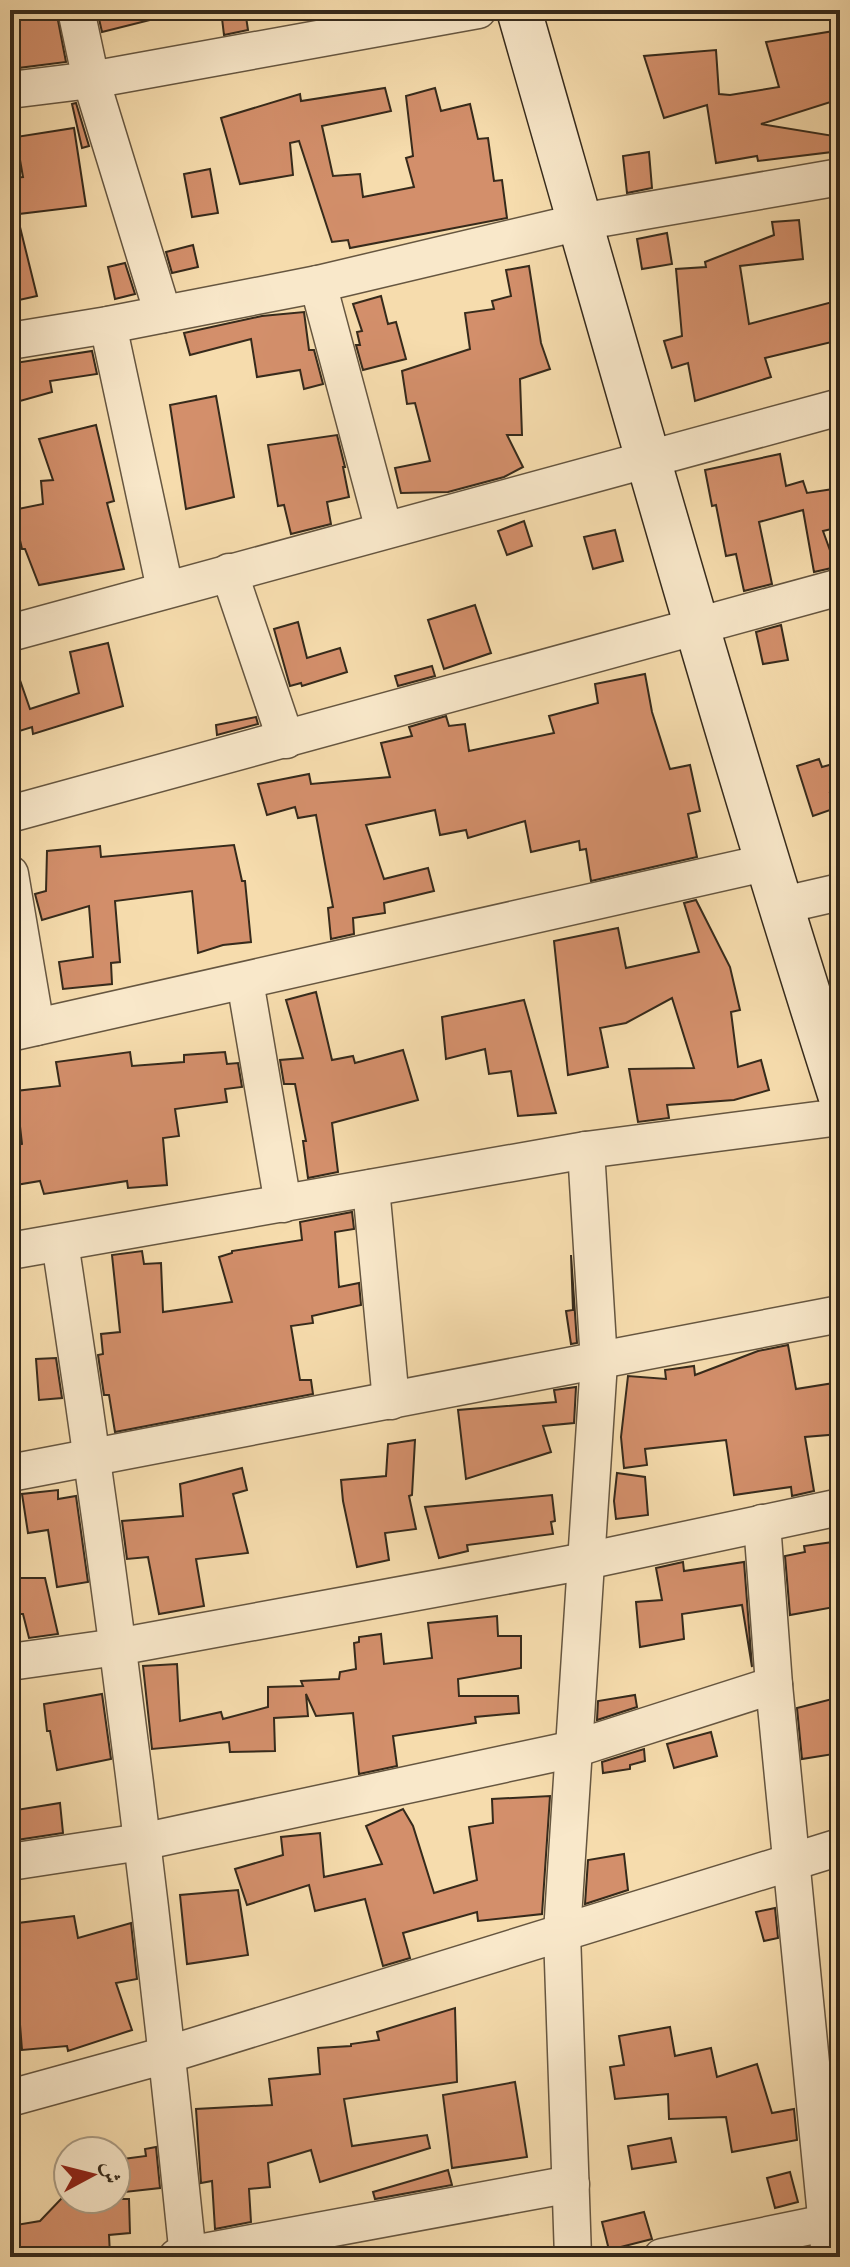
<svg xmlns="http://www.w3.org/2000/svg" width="850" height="2267" viewBox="0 0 850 2267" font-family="'IM FELL Great Primer',Amiri,serif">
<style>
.building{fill:#d38f6b;stroke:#362a1b;stroke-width:2}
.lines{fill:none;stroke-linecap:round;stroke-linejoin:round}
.street-casing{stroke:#665640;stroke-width:39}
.secondary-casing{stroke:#362a1b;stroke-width:47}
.street{stroke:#f9e8ca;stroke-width:36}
.secondary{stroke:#f9e8ca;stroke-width:44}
</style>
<rect width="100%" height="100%" fill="#f6dcad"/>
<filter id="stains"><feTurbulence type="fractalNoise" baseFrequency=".0025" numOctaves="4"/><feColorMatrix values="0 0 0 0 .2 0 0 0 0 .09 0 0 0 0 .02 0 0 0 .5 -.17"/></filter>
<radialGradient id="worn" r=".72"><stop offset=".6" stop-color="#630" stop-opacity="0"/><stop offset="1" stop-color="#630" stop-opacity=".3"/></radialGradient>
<g class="building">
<path d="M10 10H56L66 62 10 69Z"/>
<path d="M97 10H153L154 19 102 32Z"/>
<path d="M221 10H245L248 30 224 35Z"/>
<path d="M834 31 840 66V99L761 124 840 137V151L758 161 757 156 716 163 707 105 664 118 644 56 716 50 719 94 730 95 779 87 766 42Z"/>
<path d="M385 88 391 111 322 126 333 176 360 174 363 197 414 187 406 158 413 156 406 96 435 88 441 111 470 104 478 139 488 138 494 181 502 180 507 218 350 248 348 240 332 242 299 141 290 143 293 175 240 184 221 118 300 94 301 101Z"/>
<path d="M76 103 89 146 82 148 72 104Z"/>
<path d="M74 128 86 206 10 215V178L23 177 16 137Z"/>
<path d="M649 152 652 188 627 193 623 156Z"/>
<path d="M210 169 218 213 192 217 184 174Z"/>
<path d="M799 220 803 259 740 266 749 324 840 300V340L765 358 771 377 695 401 688 363 672 368 664 341 682 336 676 269 706 267 705 262 774 235 772 222Z"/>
<path d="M19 223 37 296 10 302V224Z"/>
<path d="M667 233 672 264 642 269 637 239Z"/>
<path d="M193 245 198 267 172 273 166 252Z"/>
<path d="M125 263 135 294 115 299 108 267Z"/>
<path d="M529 266 541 343 550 369 520 379 522 435H507L523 467 504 477 448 492 401 493 395 468 430 461 415 403 407 404 402 371 470 349 465 313 494 309 492 301 511 296 506 270Z"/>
<path d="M381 296 388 324 396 322 406 359 363 370 356 345H360L357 332 362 331 353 304Z"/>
<path d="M304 312 309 350H314L323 384 304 389 300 370 257 377 251 339 190 355 184 333 262 316Z"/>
<path d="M92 351 97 374 50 381 52 392 20 401 15 363Z"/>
<path d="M216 396 234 497 186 509 170 405Z"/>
<path d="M96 425 114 501 107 503 124 569 39 585 25 549H22L13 510 43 504 41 481 53 480 39 439Z"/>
<path d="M337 435 345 467H343L349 497 327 502 331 524 291 534 284 505 278 506 268 445Z"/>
<path d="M780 454 786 486 803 481 807 493 840 488V527L823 531 836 567 814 572 803 510 759 522 772 584 744 591 736 554 726 556 716 505 712 506 705 470Z"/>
<path d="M524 521 532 546 507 555 498 531Z"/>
<path d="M615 530 623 561 593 569 584 537Z"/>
<path d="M475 605 491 653 444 669 428 620Z"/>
<path d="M298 622 307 658 340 648 347 672 302 686 301 683 290 686 274 629Z"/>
<path d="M781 625 788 660 763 664 756 632Z"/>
<path d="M108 643 123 706 33 734 32 727 10 734V664L14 663 30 709 79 693 70 652Z"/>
<path d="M432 666 435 676 398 686 395 676Z"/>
<path d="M645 674 652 712 670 769 690 765 700 811 688 814 697 857 591 881 586 849 580 850 579 841 531 852 525 821 468 838 466 830 440 835 435 810 366 825 384 879 428 868 434 891 384 903 385 913 353 918 354 934 331 939 328 908 333 907 316 815 298 818 295 807 267 815 258 784 309 774 311 784 390 777 381 743 412 736 409 727 446 716 449 726 465 724 469 751 554 733 549 716 598 703 595 684Z"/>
<path d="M256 717 258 724 217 735 216 725Z"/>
<path d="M819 759 822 767 840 762V790L830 793 836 808 813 816 797 766Z"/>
<path d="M234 845 242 881H245L251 942 223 945 198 953 192 891 115 901 120 962 111 963 112 984 63 989 59 962 93 957 89 906 42 920 35 894 46 891 47 851 100 846 101 857Z"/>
<path d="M696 900 730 967 740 1010 731 1012 738 1067 761 1060 769 1090 734 1100 667 1105 669 1118 638 1122 629 1069 694 1068 672 998 626 1023 600 1028 608 1067 568 1075 554 941 618 928 626 968 699 952 684 903Z"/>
<path d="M316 992 332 1060 353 1056 355 1063 403 1050 418 1100 332 1123 338 1172 308 1178 303 1141H306L295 1084H284L280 1060 303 1058 286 1000Z"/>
<path d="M524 1000 556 1113 518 1116 511 1071 489 1074 485 1049 446 1059 442 1017Z"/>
<path d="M130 1052 132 1066 184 1062V1055L225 1052 227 1064 238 1063 242 1087 225 1089 227 1102 175 1109 179 1136 163 1138 167 1185 128 1188 127 1181 44 1194 40 1181 10 1186V1146L22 1144 16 1091 60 1086 56 1062Z"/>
<path d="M352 1212 354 1229 335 1232 339 1287 359 1283 361 1305 312 1316 313 1323 291 1326 300 1380H311L313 1394 115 1432 109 1395H104L98 1355 103 1354 101 1334 120 1332 112 1255 142 1251 144 1264 161 1263 163 1312 232 1302 219 1257 232 1253V1251L302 1240 300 1222Z"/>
<path d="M571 1255 577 1343 571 1344 566 1311 573 1310Z"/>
<path d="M788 1345 796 1389 840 1382V1434L805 1437 814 1491 792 1496 791 1487 734 1495 726 1440 645 1449 647 1465 624 1468 621 1437 628 1376 666 1379 665 1370 694 1366 695 1375 758 1351Z"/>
<path d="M56 1358 62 1398 39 1400 36 1359Z"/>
<path d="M576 1387 574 1423 543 1426 551 1452 466 1479 458 1410 556 1402 554 1390Z"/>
<path d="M415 1440 412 1495 409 1496 416 1529 385 1533 389 1560 357 1567 343 1501 341 1480 386 1476 388 1444Z"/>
<path d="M242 1468 247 1490 233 1494 248 1553 196 1559 204 1606 159 1614 148 1557 127 1559 122 1521 183 1516 180 1484Z"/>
<path d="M617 1473 645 1477 648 1515 616 1519 614 1501Z"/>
<path d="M58 1490V1499L76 1496 88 1582 57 1587 48 1530 28 1533 22 1494Z"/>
<path d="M552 1495 555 1521 551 1522 553 1534 467 1545 468 1551 439 1558 425 1507Z"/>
<path d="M840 1541V1606L790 1615 785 1556 805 1552 804 1546Z"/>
<path d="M683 1562 684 1571 744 1562 752 1667 742 1605 682 1614 684 1639 640 1647 636 1602 662 1600 656 1568Z"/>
<path d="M10 1578H45L58 1634 29 1638 23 1614H10Z"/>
<path d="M497 1616 498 1636H521V1668L458 1679 459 1696H518L519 1713 475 1717 476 1723 393 1736 397 1766 359 1774 353 1713 316 1716 306 1694 308 1716 274 1718 275 1751 230 1752 229 1742 152 1749 143 1666 177 1664 180 1721 221 1712 223 1719 268 1707V1687L303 1686 301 1681 339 1679 340 1672 356 1669 354 1643 359 1642V1637L381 1634 384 1664 432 1658 428 1623Z"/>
<path d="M102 1694 111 1759 57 1770 50 1731H47L44 1704Z"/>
<path d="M635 1695 637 1707 597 1720 598 1701Z"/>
<path d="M840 1697V1753L802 1759 797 1708Z"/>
<path d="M711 1732 717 1756 674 1768 667 1744Z"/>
<path d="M644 1749 645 1761 630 1765V1769L603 1773 602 1762Z"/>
<path d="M550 1796 542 1914 478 1921 477 1912 403 1933 410 1958 383 1966 365 1899 315 1911 309 1885 247 1905 235 1869 283 1855 281 1837 320 1833 324 1877 382 1864 366 1826 403 1809 413 1826 434 1893 477 1880 469 1827 493 1823 492 1799Z"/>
<path d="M60 1803 63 1833 10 1841V1811Z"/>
<path d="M624 1854 628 1890 585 1904 588 1860Z"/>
<path d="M238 1890 248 1955 187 1964 180 1895Z"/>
<path d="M775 1908 778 1938 764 1941 756 1912Z"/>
<path d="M74 1916 78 1938 131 1923 137 1979 116 1983 132 2030 68 2051 67 2046 22 2050 19 2012 10 2014V1924Z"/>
<path d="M455 2008 457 2082 344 2099 352 2146 427 2135 430 2148 320 2182 311 2150 268 2163 270 2187 249 2189 251 2222 215 2229 212 2181 201 2183 196 2109 272 2105 269 2079 320 2074 318 2048 351 2046V2044L379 2040 377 2032Z"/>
<path d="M670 2027 675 2056 711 2048 717 2077 757 2064 772 2113 794 2109 797 2140 732 2152 726 2117 669 2119 668 2094 615 2099 610 2067 624 2065 619 2036Z"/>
<path d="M515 2082 527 2157 452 2168 443 2095Z"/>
<path d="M671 2138 676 2162 632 2169 628 2146Z"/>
<path d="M156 2147 160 2188 116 2193V2160L146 2156 145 2149Z"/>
<path d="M448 2170 452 2185 375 2199 373 2192Z"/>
<path d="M790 2172 798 2202 775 2208 767 2178Z"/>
<path d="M61 2199H129L130 2233 109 2235 110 2255 12 2257 10 2226 40 2221Z"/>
<path d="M644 2212 652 2239 609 2250 602 2222Z"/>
</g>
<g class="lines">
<g class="street-casing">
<g id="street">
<path d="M76 10 91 80 163 314"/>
<path d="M10 90 91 80 478 10"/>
<path d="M318 284 384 530"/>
<path d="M108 325 165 589"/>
<path d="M10 341 108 325 318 284 580 222 840 177"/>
<path d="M229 572 286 740"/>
<path d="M10 633 840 407"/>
<path d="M10 814 840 587"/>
<path d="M10 874 36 1027"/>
<path d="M779 906 840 892"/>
<path d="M245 981 283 1204"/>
<path d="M10 1033 769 862"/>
<path d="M371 1188 391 1401"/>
<path d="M60 1243C112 1580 154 1918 188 2257"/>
<path d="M10 1251 586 1150 840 1117"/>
<path d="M10 1473 840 1314"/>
<path d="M762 1523 774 1685 830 2257"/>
<path d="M10 1662 117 1647 586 1561 840 1507"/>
<path d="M10 1862 141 1842 574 1749 774 1685"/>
<path d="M10 2098 166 2055 840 1847"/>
<path d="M177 2257 571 2184"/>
<path d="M573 2257 562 1933 599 1362 586 1150"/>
<path d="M662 2257 840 2220"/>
</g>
</g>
<g class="secondary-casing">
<path id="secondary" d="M519 10C623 372 725 735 840 1094"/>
</g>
<use href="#street" class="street"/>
<use href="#secondary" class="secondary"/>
</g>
<rect width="850" height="2267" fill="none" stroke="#f6dcad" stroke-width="40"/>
<rect x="12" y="12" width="826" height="2243" fill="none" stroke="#362a1b" stroke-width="4"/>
<rect x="20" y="20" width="810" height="2227" fill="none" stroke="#362a1b" stroke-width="2"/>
<g transform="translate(92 2175) rotate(83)"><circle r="38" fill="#f9e8ca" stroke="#ab9c84" stroke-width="2"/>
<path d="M0-6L14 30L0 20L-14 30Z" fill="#8f2418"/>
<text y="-12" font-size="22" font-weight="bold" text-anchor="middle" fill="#362a1b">ش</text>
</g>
<rect width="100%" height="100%" filter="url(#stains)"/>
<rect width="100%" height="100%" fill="url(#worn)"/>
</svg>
